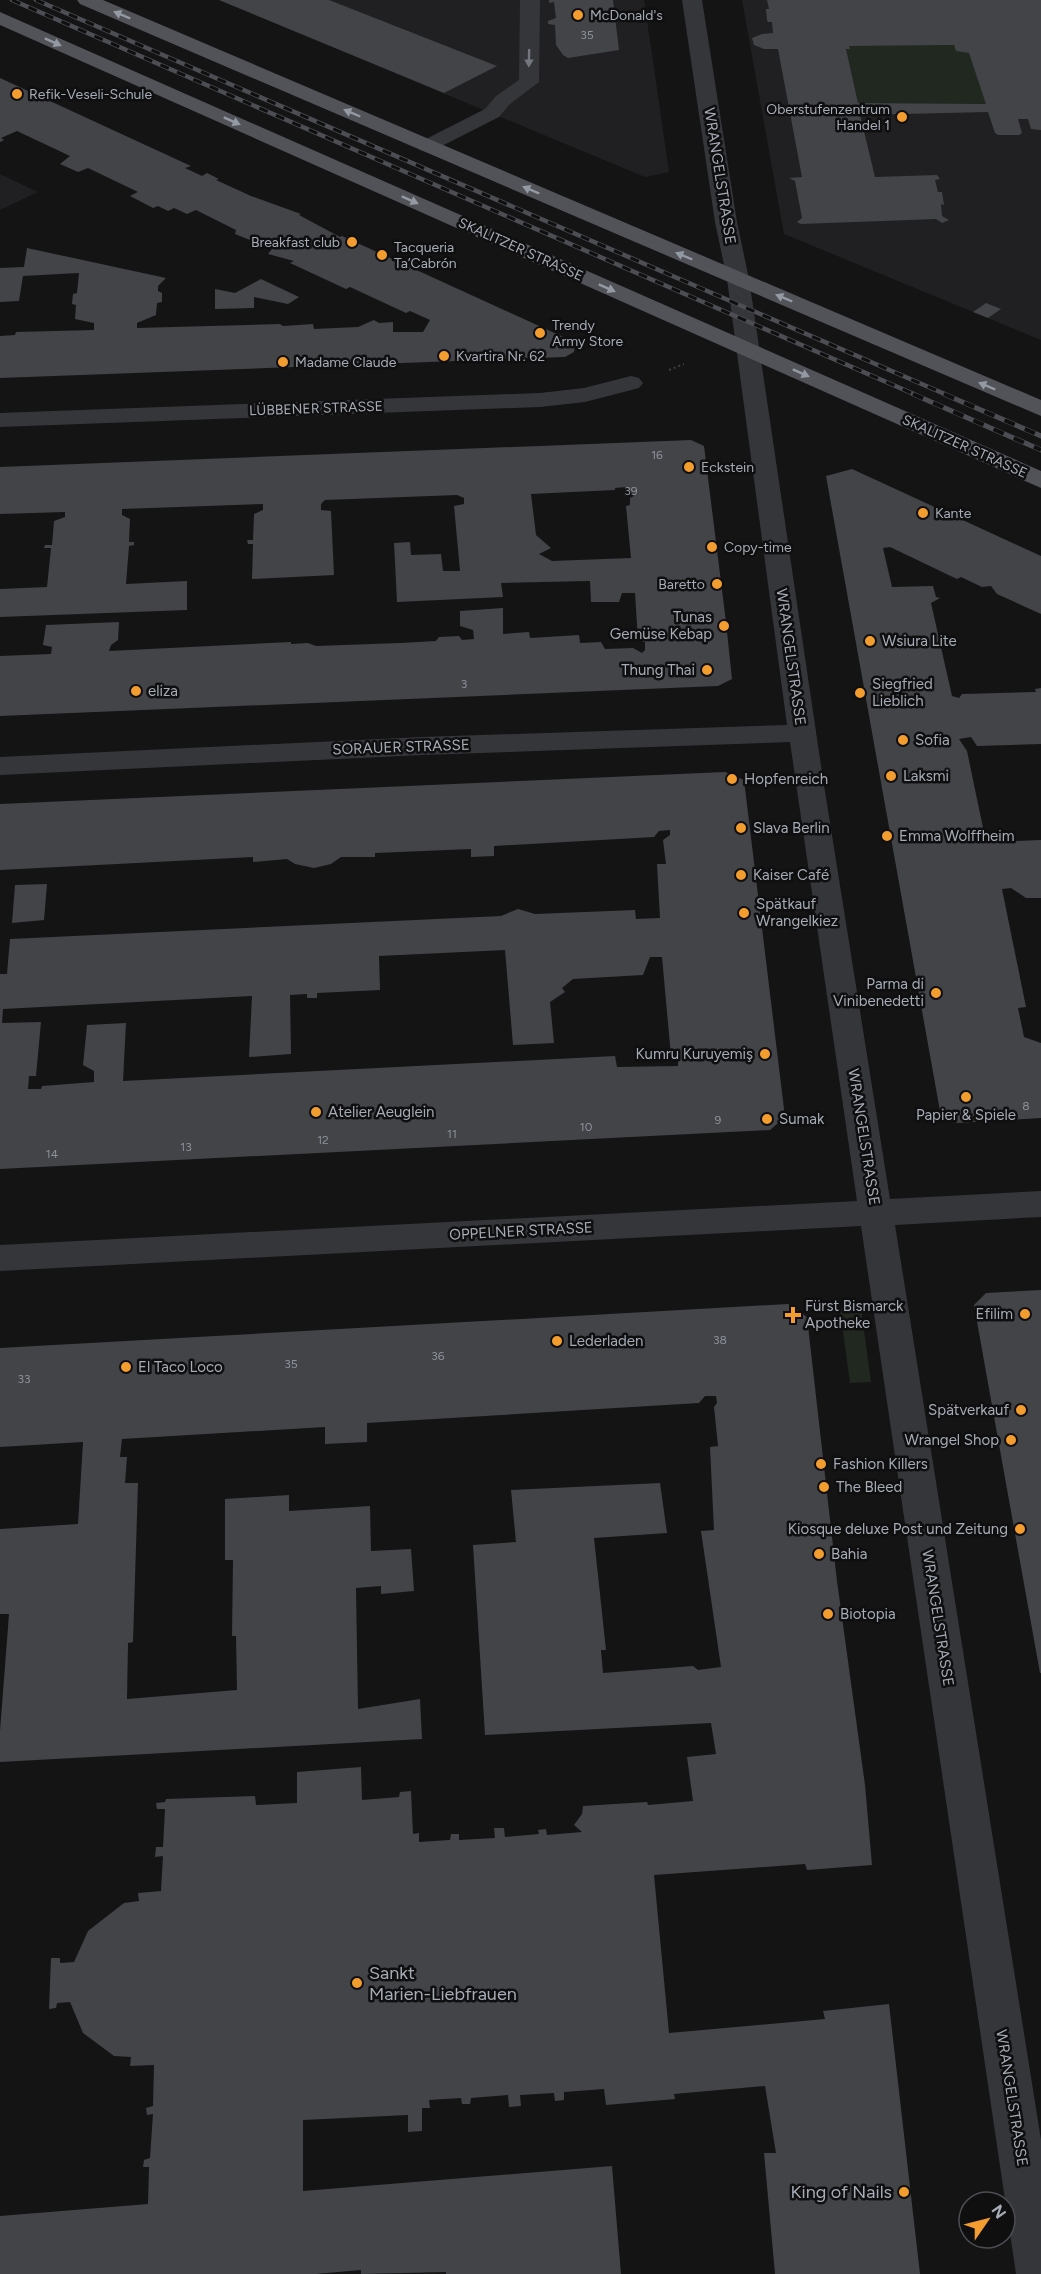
<svg xmlns="http://www.w3.org/2000/svg" width="1041" height="2274" viewBox="0 0 1041 2274" font-family="Figtree,sans-serif">
<style>
.built{fill:#202022}
.green{fill:#202820}
.building{fill:#434448;fill-rule:evenodd}
.lines{fill:none;stroke-linecap:round;stroke-linejoin:round}
.path{stroke:#3b3d41;stroke-width:2;stroke-dasharray:2 3;stroke-linecap:butt}
.minor{fill:#35363a;fill-rule:evenodd}
.major{fill:#515359;fill-rule:evenodd}
.rail-far1-casing{stroke:#4c4e53;stroke-width:4.5}
.rail-casing{stroke:#4c4e53;stroke-width:5}
.rail-far1{stroke:#0f0f10;stroke-width:3;stroke-dasharray:9;stroke-linecap:butt}
.rail{stroke:#0f0f10;stroke-width:4;stroke-dasharray:11;stroke-linecap:butt}
.oneway{fill:#949aa3}
.oneway2{fill:#73777e}
.poi-dot{fill:#f39d2e;stroke:#0f0f10;stroke-width:2}
.labels{text-anchor:middle;stroke-width:5;stroke-linejoin:round;paint-order:stroke}
.number-label{font-size:12px;fill:#8c929a}
.far-poi-label{font-size:14px;fill:#a5acb6;stroke:#0f0f10;text-anchor:start}
.far-street-label{font-size:14px;fill:#a5acb6;stroke:#0f0f10}
.street-label{font-size:15px;fill:#a5acb6;stroke:#0f0f10}
.poi-label{font-size:15px;fill:#a5acb6;stroke:#0f0f10;text-anchor:start}
.near-poi-label{font-size:18px;fill:#a5acb6;stroke:#0f0f10;text-anchor:start}
</style>
<rect width="100%" height="100%" fill="#141415"/>
<g class="built">
<path d="M219 0H644L669 172 645 177Z"/>
<path d="M742 0H1041V340L784 234Z"/>
<path d="M0 174 38 192 0 210Z"/>
</g>
<g class="green">
<path d="M954 45 956 51 969 53 986 104 858 103 846 49H849V46Z"/>
<path d="M861 1308 871 1382 850 1383 840 1309Z"/>
</g>
<g class="building">
<path d="M219 0H329L497 66 444 93Z"/>
<path d="M549 0H613L619 50 568 58 563 55 556 45 555 25 548 24V21L556 18 554 2 549 3Z"/>
<path d="M767 0H1041V130L1031 129 1028 119H1018L1022 133 1019 135H998L995 133 988 112 860 115 875 177 937 175 940 179 935 180 938 192H942L944 205 941 204 942 216 949 220 942 223 936 219 801 224 797 222 802 218 795 181 789 178 802 177 778 49H764L754 45 752 38 762 34 773 33 772 22H768L767 20 766 9H769ZM954 45 956 51 969 53 986 104 858 103 846 49H850L849 46Z"/>
<path d="M0 78 191 166 185 168 202 176 207 173 219 179 216 180 251 196 301 214 299 215 340 237 342 236 572 341 575 345 574 352 565 357 0 378V336L15 335 16 332 94 330V323L75 319 76 305 72 304 73 294 77 293 79 273 23 276 19 301 0 302V268L24 267 27 248 166 278 158 286V291L162 293V302L157 303 156 315 137 323V328L280 324 283 326 313 324 314 329 358 327 374 320 379 323 393 322V332H423L430 320 410 311 406 313 350 287 346 289 290 263 294 261 268 254 272 249 235 234 236 230 196 210 187 214 174 208 168 211 158 206 153 208 130 196 138 192 88 168 78 172 60 164 70 156 17 131 1 138 4 140 0 142Z"/>
<path d="M261 279 299 297 288 304 254 297V308L215 309V289L235 293Z"/>
<path d="M986 303 1001 309 988 318 973 312Z"/>
<path d="M691 440 704 446 726 622 732 679 718 686 0 716V656L51 654 52 647 43 645 46 625 119 622 118 640 111 645 109 651 291 642V644L308 643 316 646 400 643 436 641 439 637 459 636 462 640 474 639 473 630 460 626V611L503 608V634L529 632 530 638 579 635 580 643 601 642 605 649 633 648 642 653 645 650V642L638 640 635 593H622L619 602H591L590 581 501 583 503 597 397 602 394 543 410 542 411 555 441 554 443 571H460L454 506 464 504V498L457 495 325 500 321 504V510L331 511 334 575 252 579 253 544H248L247 540H253L254 514 263 510V504L122 509V515L130 519 129 542H134V545L129 546 126 584 187 581V610L0 617V589L47 587 51 548H44L45 545H52L54 521 65 517V512L0 514V467ZM627 487 634 496 630 498V505L626 506 631 558 552 561 539 554 551 548 536 535 531 494 615 490V488Z"/>
<path d="M852 469 1041 556V614L997 594 991 586 982 587 961 577 957 579 890 547 883 548 892 587 933 586 936 597 940 598 931 603 952 696 959 698 962 694 1036 692 1035 689 1041 688V744L977 746 971 737 959 739 967 751 986 842 1041 840V898H1026L1011 888 1002 889 1026 1007 1018 1008 1024 1037 1041 1043V1118L957 1123 940 1111 826 476Z"/>
<path d="M725 772 744 780 785 1117 770 1130 0 1169V974H7L10 939 501 916 518 909 535 914 635 910 636 919 660 918 657 864H666L663 840 670 835V830L659 831 654 837 494 846V856L471 857V849L375 853V857H341L331 864 314 868 295 864 287 859 253 862V857L0 870V804ZM505 950 513 1045 554 1043 550 1002 565 992 562 988 573 979 643 975 650 957H662L671 1056 678 1059V1066L617 1067 615 1056 123 1081 126 1023 87 1025 83 1065 94 1071V1082L42 1086 41 1089H28L29 1076H36L41 1022 2 1023 3 1009 252 996 249 1057 291 1054 290 995 307 994V998H317V993L380 990 379 956Z"/>
<path d="M47 884 44 920 12 923 15 885Z"/>
<path d="M1041 1290V1673H1040L974 1305 986 1293Z"/>
<path d="M788 1304 807 1317 837 1581 865 1785 872 1865 807 1870 805 1864 654 1875 669 2033 825 2019 823 2011 889 2004 920 2274H775L764 2153H776L765 2086 674 2094 675 2099 606 2105 604 2089 564 2092V2100L555 2101 554 2093 520 2095 521 2106 509 2107 508 2095 471 2098 470 2104H462L461 2098 429 2100 430 2108H422V2131L408 2132V2115L303 2120V2191L612 2166 621 2274H446V2272L361 2274V2270L315 2274H0V2216L148 2204 149 2167H143L144 2160 150 2158 153 2114 147 2115 146 2108 153 2106 154 2065 130 2066 131 2057 114 2056 83 2033 70 2002 57 2003 56 2008 49 2009 51 1958H60V1963L74 1962 88 1931 124 1903 139 1901 138 1893 161 1891 163 1856 155 1857 156 1847H163L165 1809H157L156 1803 165 1802 166 1799 255 1796 256 1805 297 1803V1772L361 1767 362 1800 399 1797 400 1792 411 1791 413 1834 419 1833V1842L450 1840 451 1834H459V1840L495 1838 494 1828H504L505 1837 539 1834 538 1830 546 1829 547 1835 582 1832 574 1825 582 1814 583 1806 647 1802 648 1805 693 1801 687 1757 716 1754 711 1723 485 1735 473 1545 516 1542 511 1490 660 1483 667 1533 594 1538 606 1650H601L603 1673 693 1666 698 1670 721 1667 701 1531 714 1530 710 1447 718 1446 714 1407 717 1403 716 1396H705L699 1403 367 1423V1442L325 1444V1427L122 1439 120 1457H127L125 1483H138L133 1642 128 1643 127 1699 237 1690 236 1636H232L233 1560H225V1499L289 1495V1511L370 1506 371 1551 411 1549 414 1591 381 1594V1586L356 1588 358 1709 420 1699 422 1739 0 1762V1731L9 1614H0V1529L78 1524 83 1442 0 1447V1348Z"/>
</g>
<g class="lines">
<path class="path" d="M669 370 684 364"/>
<g class="minor">
<path d="M520 0H540L539 82 510 104 499 117 434 150 427 152 420 150 417 146 420 142 485 109 496 96 519 80Z"/>
<path d="M682 0H702L737 222 749 279 823 779 890 1199 1041 1191V1217L895 1225 1041 2140V2274H1016L861 1226 0 1271V1245L857 1201 790 742 422 755 0 775V757L422 737 787 725 727 279 715 222Z"/>
<path d="M631 376 639 378 643 383 639 388 585 402 540 407 0 427V413L540 393 584 388Z"/>
</g>
<g class="major">
<path d="M77 0H103L1041 400V416L80 4Z"/>
<path d="M0 12 1041 471V488L0 25Z"/>
</g>
<g class="rail-far1-casing">
<g id="rail-far1">
<path d="M12 0 916 395"/>
<path d="M36 0 947 395"/>
</g>
</g>
<g class="rail-casing">
<g id="rail">
<path d="M913 394 1041 450"/>
<path d="M944 394 1041 436"/>
</g>
</g>
<use href="#rail-far1" class="rail-far1"/>
<use href="#rail" class="rail"/>
</g>
<defs><path id="oneway-solid" d="M-6-.8H1V-3.2L6.5 0L1 3.2V.8H-6Z" transform="scale(1.5)"/></defs>
<g class="oneway">
<use href="#oneway-solid" transform="translate(122 15) rotate(-157)"/>
<use href="#oneway-solid" transform="translate(53 42) rotate(24)"/>
<use href="#oneway-solid" transform="translate(352 113) rotate(-157)"/>
<use href="#oneway-solid" transform="translate(232 121) rotate(24)"/>
<use href="#oneway-solid" transform="translate(531 190) rotate(-157)"/>
<use href="#oneway-solid" transform="translate(410 200) rotate(24)"/>
<use href="#oneway-solid" transform="translate(684 256) rotate(-157)"/>
<use href="#oneway-solid" transform="translate(607 288) rotate(24)"/>
<use href="#oneway-solid" transform="translate(784 298) rotate(-157)"/>
<use href="#oneway-solid" transform="translate(801 373) rotate(24)"/>
<use href="#oneway-solid" transform="translate(987 386) rotate(-157)"/>
</g>
<use class="oneway2" href="#oneway-solid" transform="translate(529 58) rotate(91)"/>
<g class="poi-dot">
<circle cx="578" cy="15" r="6"/>
<circle cx="17" cy="94" r="6"/>
<circle cx="902" cy="117" r="6"/>
<circle cx="352" cy="242" r="6"/>
<circle cx="382" cy="255" r="6"/>
<circle cx="540" cy="333" r="6"/>
<circle cx="444" cy="356" r="6"/>
<circle cx="283" cy="362" r="6"/>
<circle cx="689" cy="467" r="6"/>
<circle cx="923" cy="513" r="6"/>
<circle cx="712" cy="547" r="6"/>
<circle cx="717" cy="584" r="6"/>
<circle cx="724" cy="626" r="6"/>
<circle cx="870" cy="641" r="6"/>
<circle cx="707" cy="670" r="6"/>
<circle cx="136" cy="691" r="6"/>
<circle cx="860" cy="693" r="6"/>
<circle cx="903" cy="740" r="6"/>
<circle cx="891" cy="776" r="6"/>
<circle cx="732" cy="779" r="6"/>
<circle cx="741" cy="828" r="6"/>
<circle cx="887" cy="836" r="6"/>
<circle cx="741" cy="875" r="6"/>
<circle cx="744" cy="913" r="6"/>
<circle cx="936" cy="993" r="6"/>
<circle cx="765" cy="1054" r="6"/>
<circle cx="966" cy="1097" r="6"/>
<circle cx="316" cy="1112" r="6"/>
<circle cx="767" cy="1119" r="6"/>
<circle cx="1025" cy="1314" r="6"/>
<path d="M790 1306h6v6h6v6h-6v6h-6v-6h-6v-6h6z"/>
<circle cx="557" cy="1341" r="6"/>
<circle cx="126" cy="1367" r="6"/>
<circle cx="1021" cy="1410" r="6"/>
<circle cx="1011" cy="1440" r="6"/>
<circle cx="821" cy="1464" r="6"/>
<circle cx="824" cy="1487" r="6"/>
<circle cx="1020" cy="1529" r="6"/>
<circle cx="819" cy="1554" r="6"/>
<circle cx="828" cy="1614" r="6"/>
<circle cx="357" cy="1983" r="6"/>
<circle cx="904" cy="2192" r="6"/>
</g>
<g class="labels">
<g class="number-label">
<text x="587" y="39">35</text>
<text x="657" y="459">16</text>
<text x="631" y="495">39</text>
<text x="464" y="688">3</text>
<text x="1026" y="1110">8</text>
<text x="718" y="1124">9</text>
<text x="586" y="1131">10</text>
<text x="452" y="1138">11</text>
<text x="323" y="1144">12</text>
<text x="186" y="1151">13</text>
<text x="52" y="1158">14</text>
<text x="720" y="1344">38</text>
<text x="438" y="1360">36</text>
<text x="291" y="1368">35</text>
<text x="24" y="1383">33</text>
</g>
<g class="far-poi-label">
<text x="590" y="20">McDonald's</text>
<text x="29" y="99">Refik-Veseli-Schule</text>
<text x="890" y="114" text-anchor="end">Oberstufenzentrum<tspan x="890" dy="16">Handel 1</tspan></text>
<text x="340" y="247" text-anchor="end">Breakfast club</text>
<text x="394" y="252">Tacqueria<tspan x="394" dy="16">Ta’Cabrón</tspan></text>
<text x="552" y="330">Trendy<tspan x="552" dy="16">Army Store</tspan></text>
<text x="456" y="361">Kvartira Nr. 62</text>
<text x="295" y="367">Madame Claude</text>
<text x="701" y="472">Eckstein</text>
<text x="935" y="518">Kante</text>
<text x="724" y="552">Copy-time</text>
<text x="705" y="589" text-anchor="end">Baretto</text>
</g>
<g class="far-street-label">
<text transform="translate(521 249) rotate(24)" y="5">SKALITZER STRASSE</text>
<text transform="translate(316 408) rotate(-2)" y="5">LÜBBENER STRASSE</text>
<text transform="translate(965 446) rotate(24)" y="5">SKALITZER STRASSE</text>
</g>
<g class="street-label">
<text transform="translate(720 176) rotate(81)" y="5">WRANGELSTRASSE</text>
<text transform="translate(791 657) rotate(82)" y="5">WRANGELSTRASSE</text>
<text transform="translate(401 747) rotate(-2)" y="5">SORAUER STRASSE</text>
<text transform="translate(864 1137) rotate(81)" y="5">WRANGELSTRASSE</text>
<text transform="translate(521 1231) rotate(-3)" y="5">OPPELNER STRASSE</text>
<text transform="translate(938 1618) rotate(81)" y="5">WRANGELSTRASSE</text>
<text transform="translate(1012 2098) rotate(81)" y="5">WRANGELSTRASSE</text>
</g>
<g class="poi-label">
<text x="712" y="622" text-anchor="end">Tunas<tspan x="712" dy="17">Gemüse Kebap</tspan></text>
<text x="882" y="646">Wsiura Lite</text>
<text x="695" y="675" text-anchor="end">Thung Thai</text>
<text x="872" y="689">Siegfried<tspan x="872" dy="17">Lieblich</tspan></text>
<text x="148" y="696">eliza</text>
<text x="915" y="745">Sofia</text>
<text x="903" y="781">Laksmi</text>
<text x="744" y="784">Hopfenreich</text>
<text x="753" y="833">Slava Berlin</text>
<text x="899" y="841">Emma Wolffheim</text>
<text x="753" y="880">Kaiser Café</text>
<text x="756" y="909">Spätkauf<tspan x="756" dy="17">Wrangelkiez</tspan></text>
<text x="924" y="989" text-anchor="end">Parma di<tspan x="924" dy="17">Vinibenedetti</tspan></text>
<text x="753" y="1059" text-anchor="end">Kumru Kuruyemiş</text>
<text x="328" y="1117">Atelier Aeuglein</text>
<text x="966" y="1120" text-anchor="middle">Papier &amp; Spiele</text>
<text x="779" y="1124">Sumak</text>
<text x="805" y="1311">Fürst Bismarck<tspan x="805" dy="17">Apotheke</tspan></text>
<text x="1013" y="1319" text-anchor="end">Efilim</text>
<text x="569" y="1346">Lederladen</text>
<text x="138" y="1372">El Taco Loco</text>
<text x="1009" y="1415" text-anchor="end">Spätverkauf</text>
<text x="999" y="1445" text-anchor="end">Wrangel Shop</text>
<text x="833" y="1469">Fashion Killers</text>
<text x="836" y="1492">The Bleed</text>
<text x="1008" y="1534" text-anchor="end">Kiosque deluxe Post und Zeitung</text>
<text x="831" y="1559">Bahia</text>
<text x="840" y="1619">Biotopia</text>
</g>
<g class="near-poi-label">
<text x="369" y="1979">Sankt<tspan x="369" dy="21">Marien-Liebfrauen</tspan></text>
<text x="892" y="2198" text-anchor="end">King of Nails</text>
</g>
</g>
<g transform="translate(987 2220) rotate(55)"><circle r="28" fill="#0f0f10" stroke="#4b4e52" stroke-width="1.5"/>
<path d="M0-4.5L10 22L0 15L-10 22Z" fill="#f39d2e"/>
<text y="-9" font-size="16" font-weight="bold" text-anchor="middle" fill="#a5acb6">N</text>
</g>
</svg>
